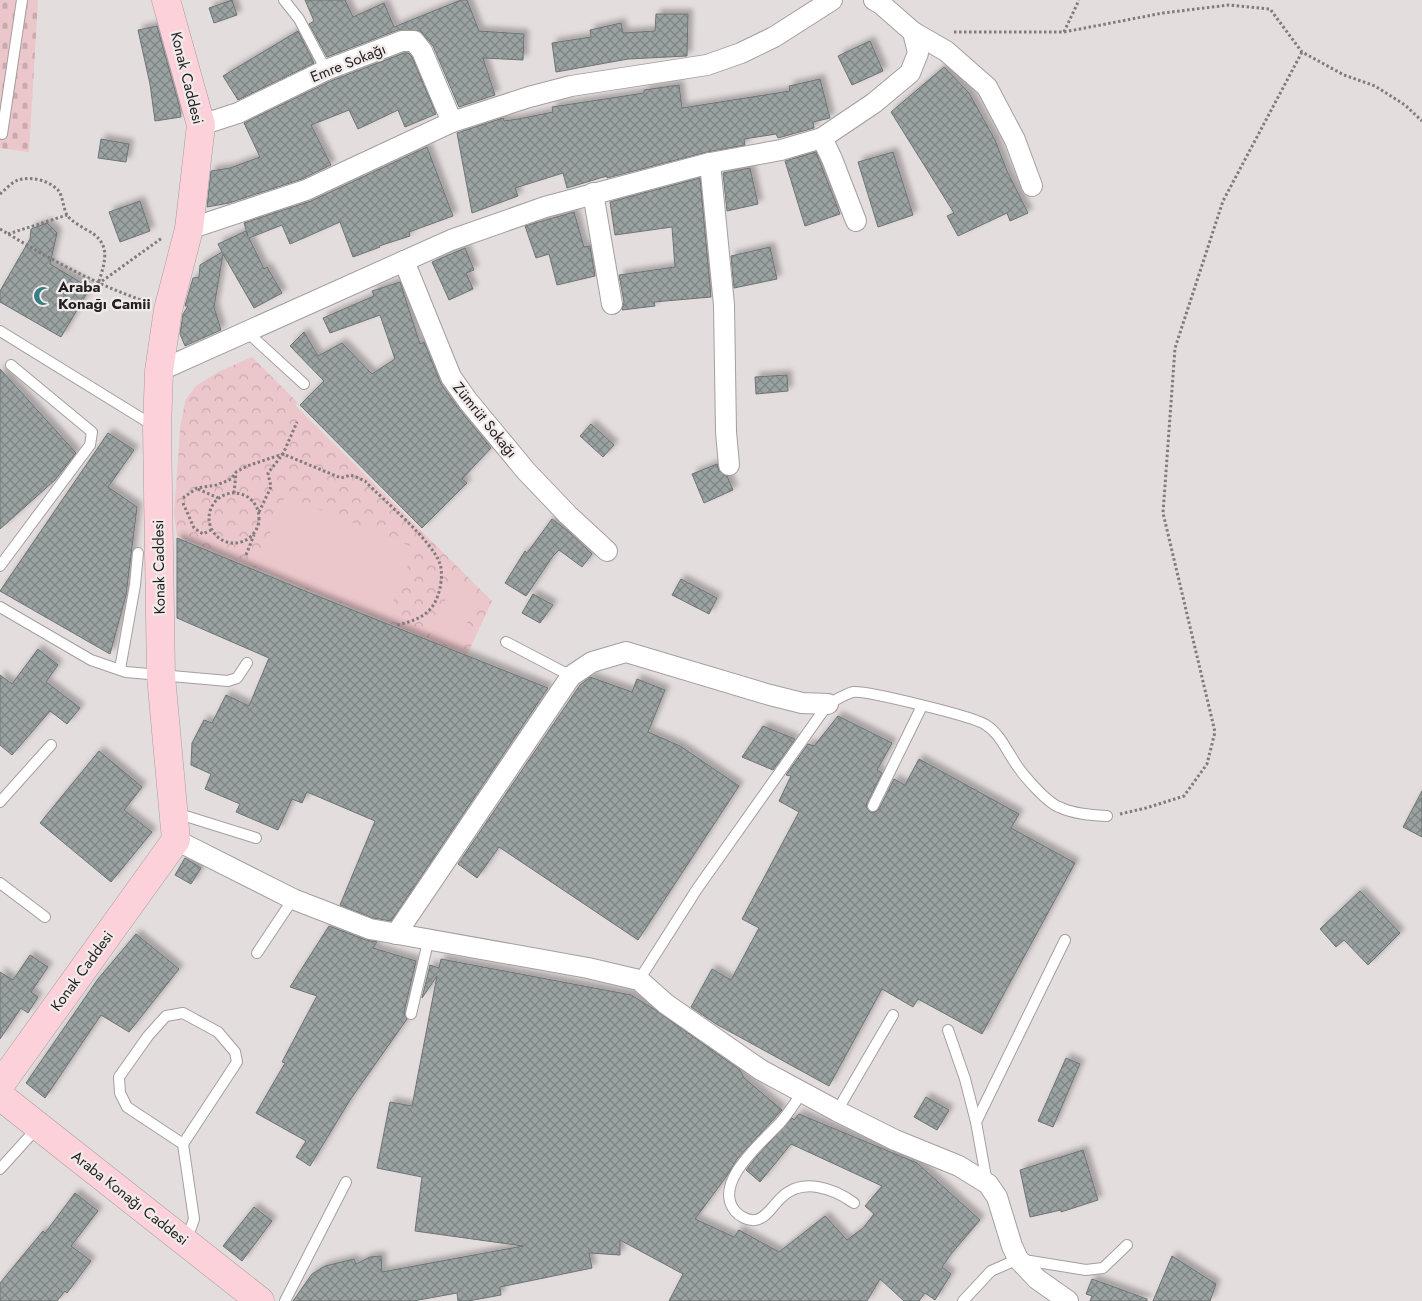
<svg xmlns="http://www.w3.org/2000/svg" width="1422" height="1301" viewBox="0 0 1422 1301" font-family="Jost,sans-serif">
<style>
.cemetery{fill:url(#cemetery-stones)}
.park{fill:url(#park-crowns)}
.pitch{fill:#ebc6ca}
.building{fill:url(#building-cross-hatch);stroke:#6e7475;filter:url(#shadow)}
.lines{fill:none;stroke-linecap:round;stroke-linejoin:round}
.lane-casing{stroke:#a49e9f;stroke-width:12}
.street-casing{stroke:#a49e9f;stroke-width:22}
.secondary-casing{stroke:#a49e9f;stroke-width:29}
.path{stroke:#807b7c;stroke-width:3;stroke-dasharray:2.5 2.5;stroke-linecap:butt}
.lane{stroke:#fff;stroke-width:10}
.street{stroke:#fff;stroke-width:20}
.secondary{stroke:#fdd1da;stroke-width:28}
.labels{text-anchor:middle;stroke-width:4.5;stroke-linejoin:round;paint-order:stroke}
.street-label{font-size:15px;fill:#211f1f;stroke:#f1eaeb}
.poi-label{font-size:15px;font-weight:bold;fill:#211f1f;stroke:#f1eaeb;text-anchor:start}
</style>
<defs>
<pattern id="cemetery-stones" width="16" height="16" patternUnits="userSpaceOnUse" patternTransform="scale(1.25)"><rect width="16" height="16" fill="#ebc6ca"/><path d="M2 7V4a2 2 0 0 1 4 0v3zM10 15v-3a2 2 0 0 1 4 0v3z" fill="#c9aaad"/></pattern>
<pattern id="park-crowns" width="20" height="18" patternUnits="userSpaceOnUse" patternTransform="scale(1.25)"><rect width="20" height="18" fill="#ebc6ca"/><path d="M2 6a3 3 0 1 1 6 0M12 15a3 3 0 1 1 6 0" fill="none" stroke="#c9aaad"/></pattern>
<pattern id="building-cross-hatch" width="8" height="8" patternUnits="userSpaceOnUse" patternTransform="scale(1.25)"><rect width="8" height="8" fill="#9ba2a2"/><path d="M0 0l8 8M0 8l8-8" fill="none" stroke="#7e8383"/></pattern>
<filter id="shadow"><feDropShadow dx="4.5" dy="-4.5" stdDeviation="2.5" flood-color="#0004"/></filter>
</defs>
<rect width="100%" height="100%" fill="#e4ddde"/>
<path class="cemetery" d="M0 0H38L29 152 0 148Z"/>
<path class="park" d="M252 357 297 402 296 406 492 601 467 655 177 536 174 514 180 429 185 401 196 386 220 371Z"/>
<g class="pitch">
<path d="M285 496 415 548 386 619 256 567Z"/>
<path d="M452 585 479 596 456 648 429 636Z"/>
</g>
<g class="building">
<path d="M232 0 237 15 214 23 209 8Z"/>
<path d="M305 0H345L353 17 384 3 394 27 461 0H467L479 31 524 34 523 60 483 58 495 95 459 107 433 46 420 31 398 30 327 57 309 24 314 21Z"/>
<path d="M656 14H688L687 56 628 59 556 72 552 43 591 37 590 30 621 23 623 33 655 31Z"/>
<path d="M157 26 179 105 181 117 155 121 150 84 138 30Z"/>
<path d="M298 31 314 63 238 100 223 76Z"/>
<path d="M870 41 883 71 852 85 838 56Z"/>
<path d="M404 53H408L412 57 436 114 405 127 398 110 358 129 349 110 311 125 331 165 302 179 229 203 207 207 211 171 230 168 260 157 244 123 331 81Z"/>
<path d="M944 67 969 93 995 140 1007 171 1028 213 1010 221 1007 213 958 236 947 216 954 213 891 112Z"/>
<path d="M820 79 830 118 813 122 814 128 778 138 776 134 744 139 745 145 707 152 607 178V176L600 178 567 188 563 173 515 188 518 196 472 213 457 133 503 118 504 121 518 119 553 112 552 107 644 93V90L679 85 682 108 790 91 789 86Z"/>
<path d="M101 139 129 144 126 162 98 158Z"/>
<path d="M427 147 453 216 409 232 410 236 379 246 380 247 353 257 340 222 290 244 282 225 249 238 264 269 267 267 282 293 254 308 223 254 214 307 221 330 185 346 180 334 183 314 188 306H185L193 278 199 277 200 265 222 252 218 244 246 231 248 236 244 223 311 201Z"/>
<path d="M816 152 840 214 805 226 785 161Z"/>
<path d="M893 152 913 215 878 227 858 162Z"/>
<path d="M750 168 758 204 727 211 723 173Z"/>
<path d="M700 178 711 297 654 302 655 306 622 310 624 302 619 275 675 267 672 227 615 235 610 202Z"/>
<path d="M140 201 150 231 120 242 109 212Z"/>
<path d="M574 212 584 247 590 246 595 276 557 285 549 254 536 258 525 226Z"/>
<path d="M47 223 57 233 50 264 90 288 61 337 0 302V291L30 239 31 229Z"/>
<path d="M770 247 777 279 734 288 731 256Z"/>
<path d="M465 248 474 270 466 273 473 289 449 300 432 262Z"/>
<path d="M400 282 420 344 424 342 441 384 459 409 491 448 462 479 467 483 422 528 300 405 324 381 290 346 304 332 318 356 342 343 372 374 395 359 380 315 330 333 323 318 374 296 372 291Z"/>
<path d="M0 369 76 453 55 480 0 529Z"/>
<path d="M787 375 788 391 756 394 755 377Z"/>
<path d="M591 424 614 445 603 457 580 436Z"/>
<path d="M108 433 134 450 108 487 137 507 126 595 110 654 0 591Z"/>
<path d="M717 464 719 471 727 476 733 490 704 503 692 474Z"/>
<path d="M552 519 569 532 592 554 582 567 559 550 553 556 526 596 505 583 525 551 527 553Z"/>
<path d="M177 538 310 593 548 688 391 921 373 918 340 905 375 821 307 792 302 803 292 799 278 830 236 812 240 804 205 789 211 774 191 765 192 743 204 720 212 723 226 695 249 706 269 658 177 618Z"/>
<path d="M681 579 717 598 709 614 672 595Z"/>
<path d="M533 594 553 605 540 623 522 613Z"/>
<path d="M38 649 58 665 46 682 80 708 67 724 50 711 12 755 0 745V675L12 684Z"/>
<path d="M590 677 632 692 637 679 665 690 648 732 680 746 739 786 638 940 499 847 477 878 458 864 580 685Z"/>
<path d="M838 716 892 743 877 770 882 773 867 803 866 807 870 812 874 813 879 809 894 779 905 785 919 759 1019 814 1011 828 1075 863 982 1034 918 999 913 1007 882 989 829 1086 716 1024 691 1007 712 969 731 980 759 928 742 919 799 812 779 801 791 776 786 775 808 744 814 746Z"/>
<path d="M763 726 795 739 773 770 742 757Z"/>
<path d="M99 751 142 787 124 810 152 832 111 882 40 823Z"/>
<path d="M1422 791V837L1403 827Z"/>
<path d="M185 858 201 868 191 884 175 875Z"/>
<path d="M1360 891 1400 933 1368 965 1344 940 1336 947 1320 929Z"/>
<path d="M329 926 366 940 377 942 373 948 416 961 404 1012 407 1019 350 1100 310 1166 296 1157 306 1141 256 1113 285 1063 282 1062 317 996 290 987Z"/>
<path d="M136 934 179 969 129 1032 101 1015 45 1098 26 1083 98 979Z"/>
<path d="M30 955 48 967 31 992 38 997 28 1013 21 1008 0 1039V972L13 980Z"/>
<path d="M441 959 631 995 654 1009 740 1070 744 1078 782 1110 737 1159 726 1177 695 1219 734 1237 739 1230 779 1252 825 1216 847 1240 863 1228 874 1214 865 1206 882 1186 791 1144 760 1182 746 1170 757 1156 792 1118 794 1120 799 1114 917 1163 980 1220 951 1254 942 1267 951 1274 935 1300 925 1293 919 1301H904L880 1279 867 1301H669L683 1274 620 1240V1255L589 1253 592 1268 500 1287 501 1295 468 1301H458L457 1293 413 1301H293L312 1274 325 1266 354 1259 356 1264 370 1257 381 1256 382 1272 523 1246 415 1231 422 1177 377 1168 390 1102 412 1106 437 976 422 998 430 965 439 968Z"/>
<path d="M1066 1058 1080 1064 1053 1127 1038 1121Z"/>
<path d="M926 1097 949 1110 937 1130 914 1117Z"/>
<path d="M1083 1150 1098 1200 1061 1212V1210L1030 1217 1020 1170Z"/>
<path d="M75 1193 98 1211 71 1246 91 1261 67 1293 65 1291 57 1301H0V1283L43 1231 45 1233Z"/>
<path d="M254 1207 272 1221 242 1261 223 1246Z"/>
<path d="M1172 1256 1216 1284 1210 1301H1153Z"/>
<path d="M1092 1279 1147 1299V1301H1090L1092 1296 1086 1294Z"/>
</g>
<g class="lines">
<g class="lane-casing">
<g id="lane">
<path d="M284 0 299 19 326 70"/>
<path d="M0 133 2 134 22 0"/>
<path d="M0 331 154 426"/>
<path d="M247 332 304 384"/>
<path d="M0 566 90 445 92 432 11 365"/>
<path d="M0 607 91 660 126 672 228 681 237 678 247 663"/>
<path d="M506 642 571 676"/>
<path d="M120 669 135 585 138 553"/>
<path d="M0 802 51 745"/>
<path d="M873 806 922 706"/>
<path d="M176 813 256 838"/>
<path d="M0 883 45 917"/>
<path d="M257 953 293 899"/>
<path d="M639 980 697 889 828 704C836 700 845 694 853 692 865 690 976 717 986 725 999 733 1006 749 1014 761 1021 773 1046 802 1059 807 1074 814 1091 815 1107 816"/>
<path d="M411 1014 429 938"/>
<path d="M948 1030 965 1079 976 1122 987 1183"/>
<path d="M803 1092C795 1102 788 1114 780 1123 762 1142 712 1183 735 1211 739 1216 748 1221 755 1220 766 1219 773 1205 781 1198 802 1177 833 1188 854 1203"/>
<path d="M837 1111 893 1015"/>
<path d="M976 1122 1065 940"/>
<path d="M183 1144 127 1107 120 1093 119 1077 148 1036 166 1016 183 1013 218 1032 235 1052 237 1062 183 1144 194 1219 186 1242"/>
<path d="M0 1169 38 1127"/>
<path d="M285 1301 346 1182"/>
<path d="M963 1301 991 1271 1018 1259 1086 1270 1103 1268 1127 1245"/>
</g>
</g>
<g class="street-casing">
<g id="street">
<path d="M913 32 946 51 987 87 1015 140 1032 186"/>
<path d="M201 125 238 113 326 70 402 41H414L422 51 452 122"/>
<path d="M822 138 832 159 856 221"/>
<path d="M710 163 724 305 726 432 729 465"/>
<path d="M593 193 612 304"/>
<path d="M189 229 306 190 452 122 529 97 571 86 707 65 741 53 774 37 832 0"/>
<path d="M404 261 451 377 468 401 526 471 568 515 607 551"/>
<path d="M159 371 451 240 545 207 710 163 781 150 822 138 874 103 910 73 918 53 913 32 881 4 874 0"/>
<path d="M176 840 293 899 370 929 588 968 639 980 666 1004 761 1070 837 1111 895 1140 959 1166 988 1184 997 1197 1012 1246 1018 1259 1037 1279 1068 1301"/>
<path d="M396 934 571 676 592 662 626 652 770 695 802 703 828 704"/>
</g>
</g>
<g class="secondary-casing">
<g id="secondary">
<path d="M0 1085 176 840 161 676 157 428 159 371 168 310 189 229 201 125 166 0"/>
<path d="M0 1096 260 1301"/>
</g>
</g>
<g class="path">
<path d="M954 32H1064L1163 13 1229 5 1270 9 1302 52 1344 75 1375 86 1405 105 1422 121"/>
<path d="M1064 32 1079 0"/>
<path d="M0 194C5 190 12 182 18 180 31 176 48 180 58 190 63 196 63 208 67 215 71 221 79 225 85 229 112 242 106 260 98 284"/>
<path d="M0 229C48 258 94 284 147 302"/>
<path d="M8 234 67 215"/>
<path d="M98 284 162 238"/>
<path d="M198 489 218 498"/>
<circle cx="234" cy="518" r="25"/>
<path d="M234 493 236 473"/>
<path d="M183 498 197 488 217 485 231 479 236 472 247 466 283 454 341 478 351 475 365 481C384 501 432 540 440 564 443 573 441 587 438 595 432 615 415 621 397 625"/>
<path d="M183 503 194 528 203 534 211 530"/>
<path d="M259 512 271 487 268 473 283 454 297 422"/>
<path d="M246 555 254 535"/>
<path d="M1120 814 1146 808 1184 796 1207 764 1215 732 1163 513 1175 348 1223 201 1302 52"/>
</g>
<use href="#lane" class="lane"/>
<use href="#street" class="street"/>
<use href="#secondary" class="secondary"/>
</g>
<defs>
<g id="mosque-bare" transform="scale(1.5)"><path d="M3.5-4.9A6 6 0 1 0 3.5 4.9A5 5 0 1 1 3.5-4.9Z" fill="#367e85" stroke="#f1eaeb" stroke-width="2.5" paint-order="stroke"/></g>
</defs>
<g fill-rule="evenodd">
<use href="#mosque-bare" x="43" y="296"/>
</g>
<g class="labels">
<g class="street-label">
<text transform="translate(348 63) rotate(-22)" y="5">Emre Sokağı</text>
<text transform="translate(187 78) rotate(76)" y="5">Konak Caddesi</text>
<text transform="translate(485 420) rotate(51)" y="5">Zümrüt Sokağı</text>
<text transform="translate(159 567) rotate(-91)" y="5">Konak Caddesi</text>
<text transform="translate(82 971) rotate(-54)" y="5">Konak Caddesi</text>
<text transform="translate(130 1198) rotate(38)" y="5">Araba Konağı Caddesi</text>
</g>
<g class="poi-label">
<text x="58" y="292">Araba<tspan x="58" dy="17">Konağı Camii</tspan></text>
</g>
</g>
</svg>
